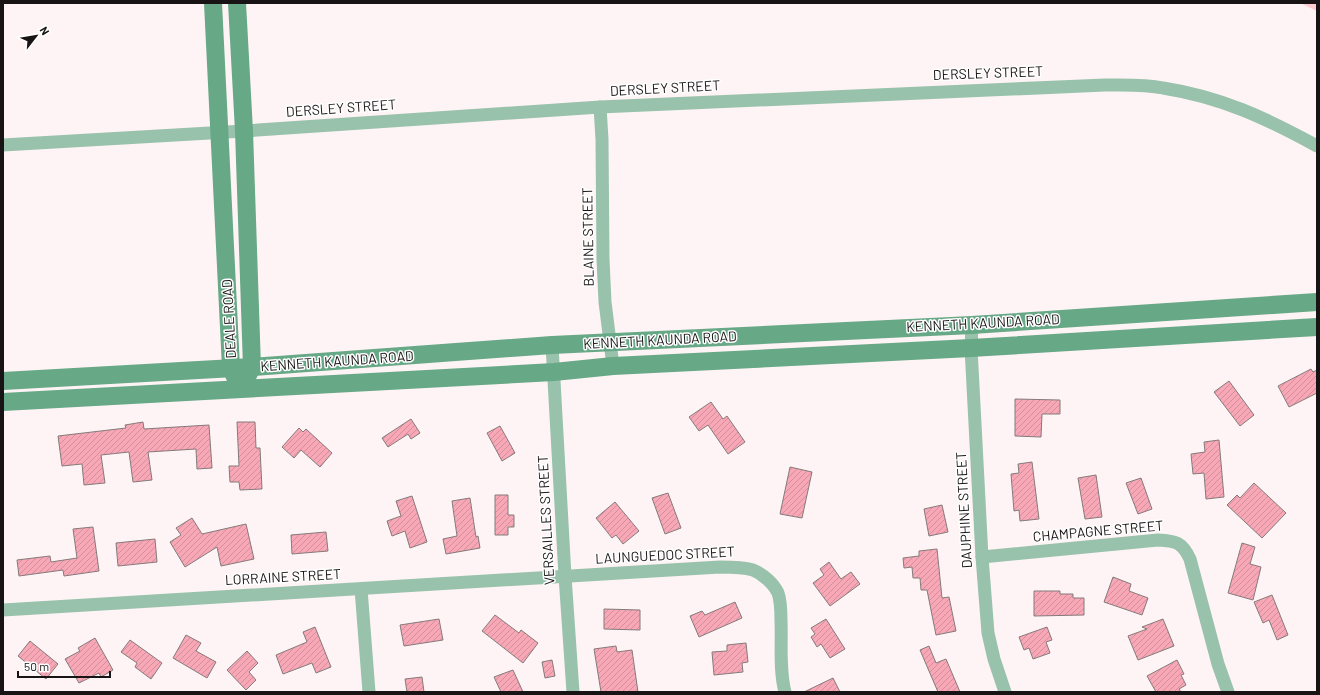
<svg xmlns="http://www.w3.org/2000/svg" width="1320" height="695" viewBox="0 0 1320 695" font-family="Barlow,sans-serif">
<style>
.green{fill:#ffcbd3}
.building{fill:url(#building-hatch);stroke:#857a7b}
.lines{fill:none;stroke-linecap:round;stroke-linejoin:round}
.street{stroke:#99c2ac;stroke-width:13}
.secondary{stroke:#67a887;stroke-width:18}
.labels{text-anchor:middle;stroke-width:3;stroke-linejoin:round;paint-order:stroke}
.street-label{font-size:14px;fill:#181415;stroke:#fff}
</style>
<defs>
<pattern id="building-hatch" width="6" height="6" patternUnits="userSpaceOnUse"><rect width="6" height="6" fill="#f7a7b5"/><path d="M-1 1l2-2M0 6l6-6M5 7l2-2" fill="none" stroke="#d38f9b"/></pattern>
</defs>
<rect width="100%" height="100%" fill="#fff4f5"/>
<path class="green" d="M1300 3H1317V11Z"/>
<g class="building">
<path d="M1311 369 1313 372 1317 370V393L1289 407 1278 386Z"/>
<path d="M1229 381 1254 415 1240 426 1214 392Z"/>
<path d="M1015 399 1060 400V414H1042L1041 437 1015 436Z"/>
<path d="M711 402 723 419 727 416 745 442 728 454 708 425 699 431 689 417Z"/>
<path d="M411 419 420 433 411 439 408 434 388 447 382 438Z"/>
<path d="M143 422 144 429 209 425 212 468 197 469 196 449 148 452 152 480 133 482 129 452 101 455 105 483 84 485 82 464 62 466 58 436 126 428 125 425Z"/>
<path d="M237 422H255L256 448H260L262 489 240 490 239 482H230L229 466H239Z"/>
<path d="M500 426 515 453 502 461 487 433Z"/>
<path d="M299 428 303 432 306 429 332 453 320 467 301 450 294 458 282 447Z"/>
<path d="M1219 440 1224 497 1206 499 1204 473 1193 474 1191 454 1205 452 1204 442Z"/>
<path d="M1032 462 1039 519 1020 521 1019 510 1014 511 1011 474 1019 473 1018 464Z"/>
<path d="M790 467 812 472 802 518 780 514Z"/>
<path d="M1096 475 1102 517 1085 519 1078 478Z"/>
<path d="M1141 478 1152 509 1138 514 1126 483Z"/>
<path d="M1254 483 1286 513 1262 538 1227 505 1237 495 1240 498Z"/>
<path d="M668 493 681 528 665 534 652 498Z"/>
<path d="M495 495H508V515H514V527H508V535H495Z"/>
<path d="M412 496 427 542 410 548 405 531 392 536 387 521 401 516 396 501Z"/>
<path d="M470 498 476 537 478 536 480 548 446 554 443 539 457 536 452 501Z"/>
<path d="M615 502 639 531 623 544 616 535 612 538 596 518Z"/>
<path d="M942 505 948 532 929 536 924 509Z"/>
<path d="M192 518 202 534 246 524 254 559 221 566 217 547 185 567 170 542 181 535 176 528Z"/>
<path d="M93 527 99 571 64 576 63 570 19 576 17 560 50 556 51 562 77 558 73 529Z"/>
<path d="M326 532 328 551 292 554 291 535Z"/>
<path d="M155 539 157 562 118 566 116 543Z"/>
<path d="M1242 543 1255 547 1250 564 1261 567 1253 600 1228 593Z"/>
<path d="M937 549 942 598 949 597 956 631 936 635 927 590H921L920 578H913L912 567 904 568 903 558 919 556V551Z"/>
<path d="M829 562 841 579 851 572 860 584 830 606 813 583 824 575 820 569Z"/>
<path d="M1113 577 1131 584 1129 591 1148 598 1142 615 1104 602Z"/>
<path d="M1034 591H1060V594H1073V598H1084V615L1034 616Z"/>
<path d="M1272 595 1288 635 1277 640 1269 620 1263 623 1254 602Z"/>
<path d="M735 602 742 618 699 637 690 616 702 611 705 615Z"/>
<path d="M604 609 640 610V630L604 629Z"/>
<path d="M495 615 519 633 521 630 538 643 523 663 482 631Z"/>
<path d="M439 619 443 640 404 646 400 625Z"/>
<path d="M826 619 845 649 830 658 821 644 817 647 811 637 815 634 811 628Z"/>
<path d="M1163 619 1174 646 1138 660 1128 636 1147 629 1142 627Z"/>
<path d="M315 627 331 667 316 673 312 663 283 674 276 655 307 642 303 632Z"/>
<path d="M1047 627 1052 640 1046 642 1050 653 1033 659 1029 648 1024 650 1019 637Z"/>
<path d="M186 635 201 643 196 651 216 662 207 678 173 658Z"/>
<path d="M95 638 113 670 101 677 99 673 79 683 65 659 80 651 78 648Z"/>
<path d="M130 640 162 663 151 679 135 667 137 663 121 652Z"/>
<path d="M30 641 58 664 46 679 18 656Z"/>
<path d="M746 643 748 662 742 663 743 672 714 675 712 652 727 651V645Z"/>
<path d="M616 646 617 652 632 650 638 692H601L594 649Z"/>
<path d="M929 646 936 663 946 659 960 692H938L920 650Z"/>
<path d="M247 651 258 663 249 672 256 680 246 690 227 670Z"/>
<path d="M552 660 555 676 545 678 542 662Z"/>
<path d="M1177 660 1184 674 1181 675 1186 685 1179 689 1181 692H1156L1147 676Z"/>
<path d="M513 670 523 692H501L494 677Z"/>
<path d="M422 677 424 692H407L405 679Z"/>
<path d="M833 678 840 692H804Z"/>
</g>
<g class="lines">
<g class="street">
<path d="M600 107 602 139 603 259 605 302 613 366"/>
<path d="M3 145 244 131 600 107 1105 85C1124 85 1144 84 1163 88 1221 97 1266 118 1317 146"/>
<path d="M972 325 971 348 982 557 988 633 994 659 1005 692"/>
<path d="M552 345 565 576 573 692"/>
<path d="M982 557 1158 540C1176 541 1182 542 1190 559L1218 664 1228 692"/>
<path d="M361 589 369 692"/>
<path d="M3 610 720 567C731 567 743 567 753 570 763 574 774 584 778 593 781 601 781 612 781 621 782 644 779 669 785 692"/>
</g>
<g class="secondary">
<path d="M213 3 231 368 236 379"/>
<path d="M237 3 244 131 252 367 247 377"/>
<path d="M3 381 252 367 552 345 972 325 1317 302"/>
<path d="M3 402 554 372 613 366 971 348 1317 327"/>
</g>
</g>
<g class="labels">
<g class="street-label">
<text transform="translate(988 73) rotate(-2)" y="5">DERSLEY STREET</text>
<text transform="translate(665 88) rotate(-3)" y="5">DERSLEY STREET</text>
<text transform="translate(341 108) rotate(-4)" y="5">DERSLEY STREET</text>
<text transform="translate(588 237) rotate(-91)" y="5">BLAINE STREET</text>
<text transform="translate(229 319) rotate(-93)" y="5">DEALE ROAD</text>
<text transform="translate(983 323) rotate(-3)" y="5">KENNETH KAUNDA ROAD</text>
<text transform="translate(660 340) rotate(-3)" y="5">KENNETH KAUNDA ROAD</text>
<text transform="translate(337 361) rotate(-4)" y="5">KENNETH KAUNDA ROAD</text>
<text transform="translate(964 510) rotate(-93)" y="5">DAUPHINE STREET</text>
<text transform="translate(546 520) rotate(-93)" y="5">VERSAILLES STREET</text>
<text transform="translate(1098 531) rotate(-5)" y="5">CHAMPAGNE STREET</text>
<text transform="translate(665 555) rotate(-3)" y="5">LAUNGUEDOC STREET</text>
<text transform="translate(283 577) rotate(-3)" y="5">LORRAINE STREET</text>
</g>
</g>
<rect width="1320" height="695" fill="none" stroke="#181415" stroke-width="8"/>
<g transform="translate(36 36) rotate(59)" stroke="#ffffff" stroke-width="3" paint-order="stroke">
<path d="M0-3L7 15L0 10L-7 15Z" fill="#181415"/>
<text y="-6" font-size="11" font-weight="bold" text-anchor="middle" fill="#181415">N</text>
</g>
<path d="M18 671v6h92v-6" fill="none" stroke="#181415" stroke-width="2"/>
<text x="24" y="671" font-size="12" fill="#181415" stroke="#ffffff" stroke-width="3" paint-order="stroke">50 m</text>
</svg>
